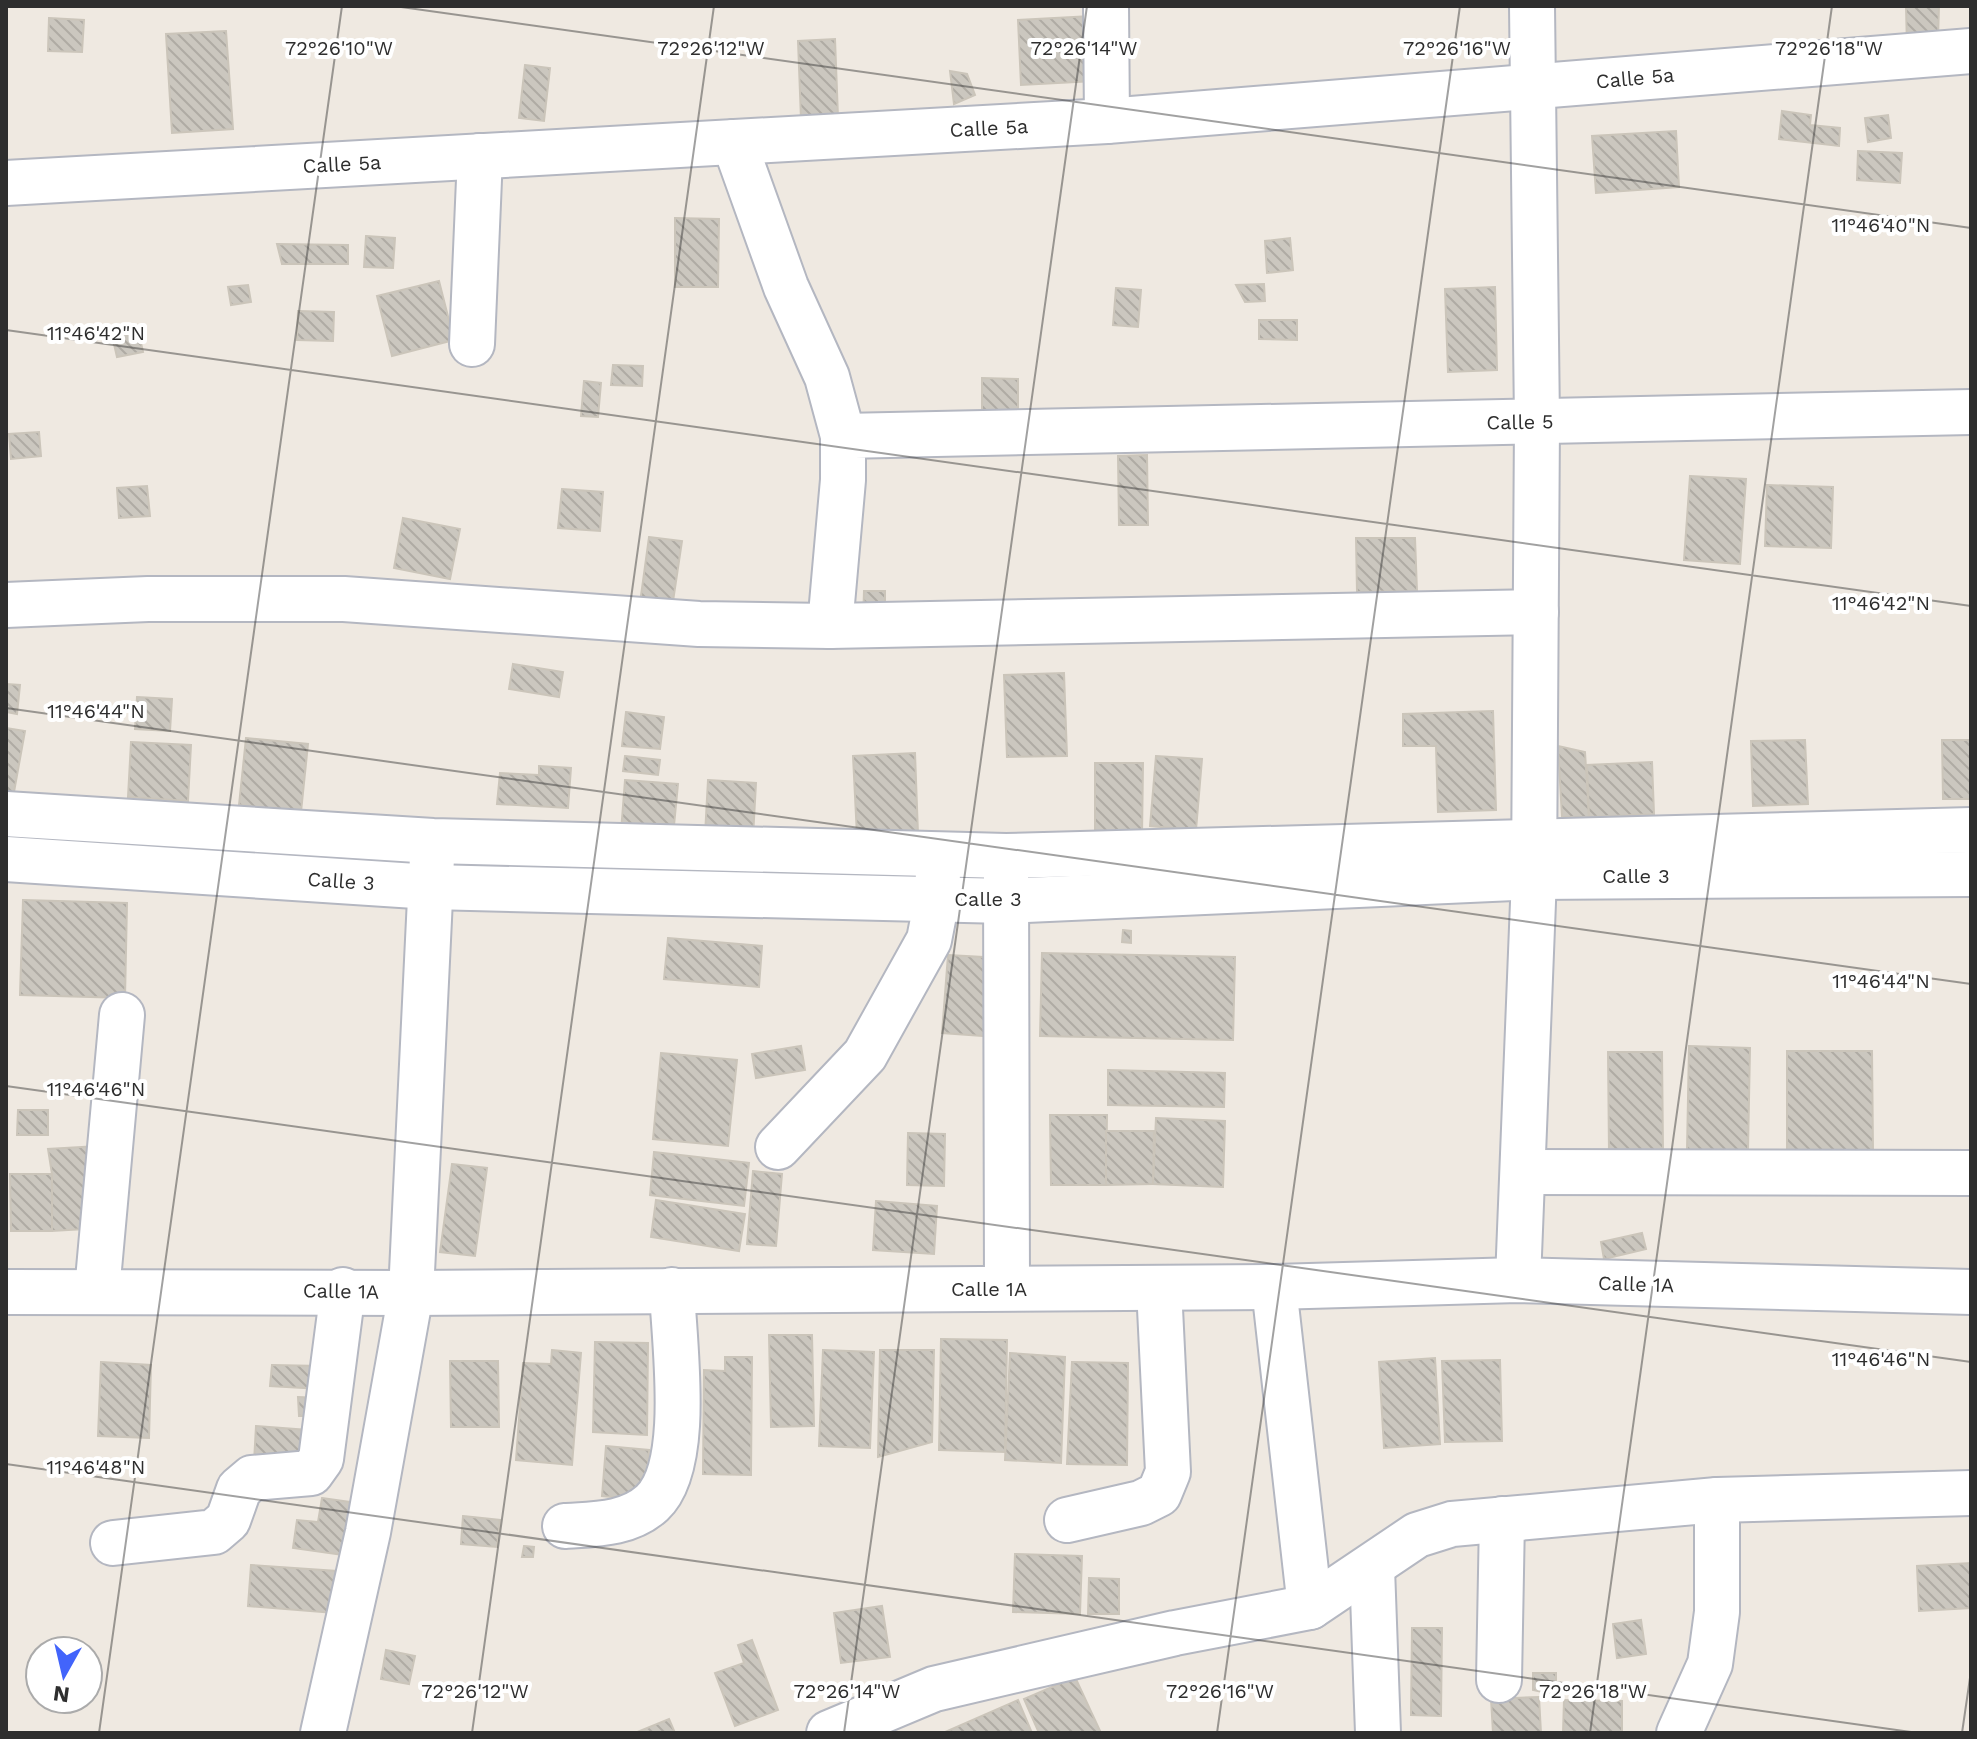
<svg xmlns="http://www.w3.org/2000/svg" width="1977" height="1739" viewBox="0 0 1977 1739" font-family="'Work Sans',sans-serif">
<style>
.building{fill:url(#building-back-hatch);stroke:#cbc5ba;stroke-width:2}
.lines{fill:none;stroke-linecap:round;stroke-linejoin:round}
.minor-casing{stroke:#b4b7c1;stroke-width:48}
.minor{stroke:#fff;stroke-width:44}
.ticks{fill:none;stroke:#2e2e2e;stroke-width:2;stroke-opacity:0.45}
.labels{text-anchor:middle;stroke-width:8;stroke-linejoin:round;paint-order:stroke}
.street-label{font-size:20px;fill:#2e2e2e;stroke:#fff}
.ticks-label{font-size:20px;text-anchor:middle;fill:#2e2e2e;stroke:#fff;stroke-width:8;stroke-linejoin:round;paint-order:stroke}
</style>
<defs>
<pattern id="building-back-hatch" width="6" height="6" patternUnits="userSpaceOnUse" patternTransform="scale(2)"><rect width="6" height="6" fill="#cbc7bf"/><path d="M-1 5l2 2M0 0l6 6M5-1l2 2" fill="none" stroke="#afaba4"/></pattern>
</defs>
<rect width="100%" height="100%" fill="#efe9e1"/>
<g class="building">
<path d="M1906 6H1939L1938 39 1907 47Z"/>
<path d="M1091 16 1094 81 1021 85 1018 20Z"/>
<path d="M49 18 84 20 82 52 48 51Z"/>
<path d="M226 31 233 129 172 133 166 34Z"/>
<path d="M835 39 838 117 801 119 798 41Z"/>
<path d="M525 65 550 68 544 121 519 118Z"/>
<path d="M950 71 967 74 975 95 954 104Z"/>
<path d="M1782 111 1811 115 1810 125 1840 128 1839 146 1779 139Z"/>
<path d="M1888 115 1891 138 1868 142 1865 118Z"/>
<path d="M1676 131 1679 187 1596 193 1592 136Z"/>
<path d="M1858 151 1902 153 1900 183 1857 180Z"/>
<path d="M675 218 719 219 718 287H675Z"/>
<path d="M366 236 395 238 393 268 364 267Z"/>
<path d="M1290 238 1293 270 1267 273 1265 241Z"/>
<path d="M277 244 348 245V264H282Z"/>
<path d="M439 281 454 340 392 356 377 296Z"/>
<path d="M1264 284 1265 301 1245 302 1236 285Z"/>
<path d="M248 285 251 302 231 305 228 287Z"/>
<path d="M1495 287 1497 370 1448 372 1445 289Z"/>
<path d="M1116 288 1141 290 1138 327 1113 325Z"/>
<path d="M298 311 334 312 333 341 297 340Z"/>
<path d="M1259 320H1297V340L1259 339Z"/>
<path d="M137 325 143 352 117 357 111 331Z"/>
<path d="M613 365 643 366 642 386 611 385Z"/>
<path d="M982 378 1018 379V423L982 414Z"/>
<path d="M584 381 601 383 598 417 581 416Z"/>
<path d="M39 432 41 456 11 459 9 434Z"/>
<path d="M1147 455 1148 525H1119L1118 456Z"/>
<path d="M1690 476 1746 479 1740 564 1684 560Z"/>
<path d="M1767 485 1833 487 1831 548 1765 546Z"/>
<path d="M147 486 150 516 119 518 117 488Z"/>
<path d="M562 489 603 492 600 531 558 528Z"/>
<path d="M403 518 460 529 450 579 394 568Z"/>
<path d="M649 537 682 541 672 608 640 603Z"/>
<path d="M1356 538H1415L1417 591 1357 592Z"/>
<path d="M864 591H885V622H863Z"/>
<path d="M513 664 563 672 559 697 509 689Z"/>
<path d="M1064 673 1067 756 1007 757 1004 675Z"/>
<path d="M6 684 20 685 17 714 6 712Z"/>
<path d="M137 697 172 699 170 731 135 729Z"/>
<path d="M1493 711 1496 810 1438 812 1436 746H1403V714Z"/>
<path d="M626 712 664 717 660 749 622 746Z"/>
<path d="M6 728 25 731 12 803 6 802Z"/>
<path d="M246 738 308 744 301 812 239 805Z"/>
<path d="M1805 740 1808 804 1753 806 1751 741Z"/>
<path d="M1942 740H1971V799H1943Z"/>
<path d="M131 742 191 745 188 801 128 797Z"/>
<path d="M1558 746 1585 752 1589 817H1562Z"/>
<path d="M915 753 918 834 857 836 853 756Z"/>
<path d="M625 756 660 760 658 775 623 771Z"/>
<path d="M1156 756 1202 759 1196 830 1150 826Z"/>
<path d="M1652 762 1654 814 1589 817 1587 765Z"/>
<path d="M1095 763H1143L1142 836 1095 835Z"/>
<path d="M539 766 571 768 568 808 497 804 500 773 539 775Z"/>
<path d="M625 780 678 784 673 836 621 832Z"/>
<path d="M708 780 756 783 753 837 705 835Z"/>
<path d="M23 900 127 903 125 998 20 995Z"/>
<path d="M1123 930 1131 931V943L1122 942Z"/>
<path d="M668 938 762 946 759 987 664 979Z"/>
<path d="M1042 953 1235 957 1233 1040 1040 1036Z"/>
<path d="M948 955 1001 958 996 1037 942 1033Z"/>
<path d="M801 1046 805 1070 756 1078 752 1054Z"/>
<path d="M1689 1046 1750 1048 1748 1151 1687 1150Z"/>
<path d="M1787 1051H1872L1873 1151 1787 1152Z"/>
<path d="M1608 1052H1662L1663 1152H1609Z"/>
<path d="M661 1053 737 1060 728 1146 653 1139Z"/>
<path d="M1108 1070 1225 1073 1224 1107 1108 1105Z"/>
<path d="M18 1110H48V1135H17Z"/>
<path d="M1050 1115H1107L1106 1185H1051Z"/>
<path d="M1156 1118 1225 1121 1223 1187 1153 1184Z"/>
<path d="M1106 1131H1154L1153 1184 1106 1185Z"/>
<path d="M908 1133 945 1134 944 1186 907 1185Z"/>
<path d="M98 1146 102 1228 52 1231V1174L48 1149Z"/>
<path d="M654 1152 749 1163 744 1206 650 1195Z"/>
<path d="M452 1164 487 1168 475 1256 440 1252Z"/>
<path d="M753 1171 782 1174 776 1246 747 1244Z"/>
<path d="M10 1174H52V1231H11Z"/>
<path d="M656 1200 745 1214 739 1251 651 1237Z"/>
<path d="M876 1201 937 1206 934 1254 873 1250Z"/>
<path d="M1642 1233 1646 1249 1604 1259 1601 1242Z"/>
<path d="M769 1335H812L814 1426 771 1427Z"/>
<path d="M941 1339 1007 1340 1005 1452 939 1450Z"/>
<path d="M595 1342 648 1343 647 1435 593 1432Z"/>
<path d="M552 1350 581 1353 572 1465 516 1460 523 1363 551 1364Z"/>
<path d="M823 1350 874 1352 870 1448 819 1446Z"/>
<path d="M880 1350H934L932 1442 878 1457Z"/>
<path d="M1010 1353 1065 1357 1061 1463 1005 1460Z"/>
<path d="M725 1357H752L751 1475 703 1474 704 1370 725 1371Z"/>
<path d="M1435 1358 1440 1444 1384 1448 1379 1362Z"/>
<path d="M1500 1360 1502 1441 1445 1442 1442 1361Z"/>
<path d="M450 1361H498L499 1427H451Z"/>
<path d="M101 1362 151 1365 149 1438 98 1436Z"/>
<path d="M1072 1362 1128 1363 1127 1465 1067 1464Z"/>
<path d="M272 1365 321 1366 320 1389 270 1386Z"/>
<path d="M298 1397 319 1398V1416H299Z"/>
<path d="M256 1426 308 1430 306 1466 254 1462Z"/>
<path d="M606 1446 649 1450 646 1500 602 1496Z"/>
<path d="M322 1498 358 1503 351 1556 293 1548 297 1520 318 1522Z"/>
<path d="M463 1516 500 1520 497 1547 461 1544Z"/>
<path d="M524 1546 534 1547 533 1557H522Z"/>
<path d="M1015 1554 1082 1556 1080 1614 1013 1612Z"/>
<path d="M1971 1563V1608L1919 1611 1917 1566Z"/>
<path d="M251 1565 337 1571 334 1613 248 1606Z"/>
<path d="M1089 1578 1119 1579V1614H1088Z"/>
<path d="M882 1606 890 1657 841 1663 834 1613Z"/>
<path d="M1641 1620 1646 1654 1617 1658 1613 1624Z"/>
<path d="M1412 1628H1442L1441 1716 1411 1715Z"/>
<path d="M752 1640 778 1710 735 1726 715 1673 744 1663 738 1645Z"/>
<path d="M386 1650 415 1656 409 1684 381 1679Z"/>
<path d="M1533 1673H1556V1695L1533 1690Z"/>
<path d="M1075 1677 1101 1733H1039L1024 1699Z"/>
<path d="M1539 1697 1541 1733H1493L1491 1699Z"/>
<path d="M1018 1700 1032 1733H943Z"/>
<path d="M1564 1700 1622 1701V1733H1563Z"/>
<path d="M669 1719 675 1733H635Z"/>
</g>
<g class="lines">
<g class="minor-casing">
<g id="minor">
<path d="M1106 6 1107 121"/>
<path d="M734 142 786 287 827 377 843 436"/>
<path d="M6 183 1107 121 1971 51"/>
<path d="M472 344 480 156"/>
<path d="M6 605 148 599H344L699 624 830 626 1536 612"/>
<path d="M830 626 843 480V436L1971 412"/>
<path d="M6 814 433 841 1006 856 1971 830"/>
<path d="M6 859 431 887 1005 901 1534 877 1971 874"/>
<path d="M1006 870 1007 1288"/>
<path d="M778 1147 865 1055 929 940 937 899 938 872"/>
<path d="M1525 1172 1971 1173"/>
<path d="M1518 1280 1534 877 1537 422 1532 6"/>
<path d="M1274 1287 1310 1607"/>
<path d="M97 1291 122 1015"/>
<path d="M6 1292 411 1293 1274 1287 1518 1280 1971 1292"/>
<path d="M1067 1520 1141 1503 1159 1494 1168 1472 1159 1288"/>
<path d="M565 1526C594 1524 628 1525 652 1503 692 1466 674 1344 672 1290"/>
<path d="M113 1543 214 1532 228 1520 239 1489 252 1478 311 1473 321 1459 343 1290"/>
<path d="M1372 1568 1378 1733"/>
<path d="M1499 1680 1502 1519"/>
<path d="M323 1733 368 1532 411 1293 432 857"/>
<path d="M829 1733 934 1689 1175 1633 1310 1607 1417 1535 1452 1524 1717 1500 1971 1493"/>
<path d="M1679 1733 1710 1664 1717 1612V1500"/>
</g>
</g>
<use href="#minor" class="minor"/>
</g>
<path class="ticks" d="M394 6 1971 228M6 330 1971 606M6 708 1971 984M6 1086 1971 1362M6 1464 1918 1733M99 1733 342 6M472 1733 714 6M844 1733 1087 6M1217 1733 1460 6M1590 1733 1832 6M1962 1733 1971 1671"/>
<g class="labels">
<g class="street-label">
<text transform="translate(1635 78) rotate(-5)" y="7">Calle 5a</text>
<text transform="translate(989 128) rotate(-3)" y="7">Calle 5a</text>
<text transform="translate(342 164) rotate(-3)" y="7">Calle 5a</text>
<text transform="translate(1520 422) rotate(-1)" y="7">Calle 5</text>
<text x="1636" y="883">Calle 3</text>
<text transform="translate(341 881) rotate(4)" y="7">Calle 3</text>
<text x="988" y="906">Calle 3</text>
<text transform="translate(1636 1284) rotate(2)" y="7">Calle 1A</text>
<text x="989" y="1296">Calle 1A</text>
<text transform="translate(341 1291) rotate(1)" y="7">Calle 1A</text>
</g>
</g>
<g class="ticks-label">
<text x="339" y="55">72°26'10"W</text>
<text x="711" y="55">72°26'12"W</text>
<text x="1084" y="55">72°26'14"W</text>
<text x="1457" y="55">72°26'16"W</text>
<text x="1829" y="55">72°26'18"W</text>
<text x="1881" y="232">11°46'40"N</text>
<text x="96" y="340">11°46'42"N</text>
<text x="1881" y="610">11°46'42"N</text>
<text x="96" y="718">11°46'44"N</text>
<text x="1881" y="988">11°46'44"N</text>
<text x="96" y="1096">11°46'46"N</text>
<text x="1881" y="1366">11°46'46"N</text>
<text x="96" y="1474">11°46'48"N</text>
<text x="475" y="1698">72°26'12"W</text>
<text x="847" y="1698">72°26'14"W</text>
<text x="1220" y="1698">72°26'16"W</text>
<text x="1593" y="1698">72°26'18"W</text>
</g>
<rect width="1977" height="1739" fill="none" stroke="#2e2e2e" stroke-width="16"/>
<g transform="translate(64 1675) rotate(188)"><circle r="38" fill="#ffffff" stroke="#ababab" stroke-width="2"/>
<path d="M0-6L14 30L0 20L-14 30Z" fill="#4264fb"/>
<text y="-12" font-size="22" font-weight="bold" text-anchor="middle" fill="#2e2e2e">N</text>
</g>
</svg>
